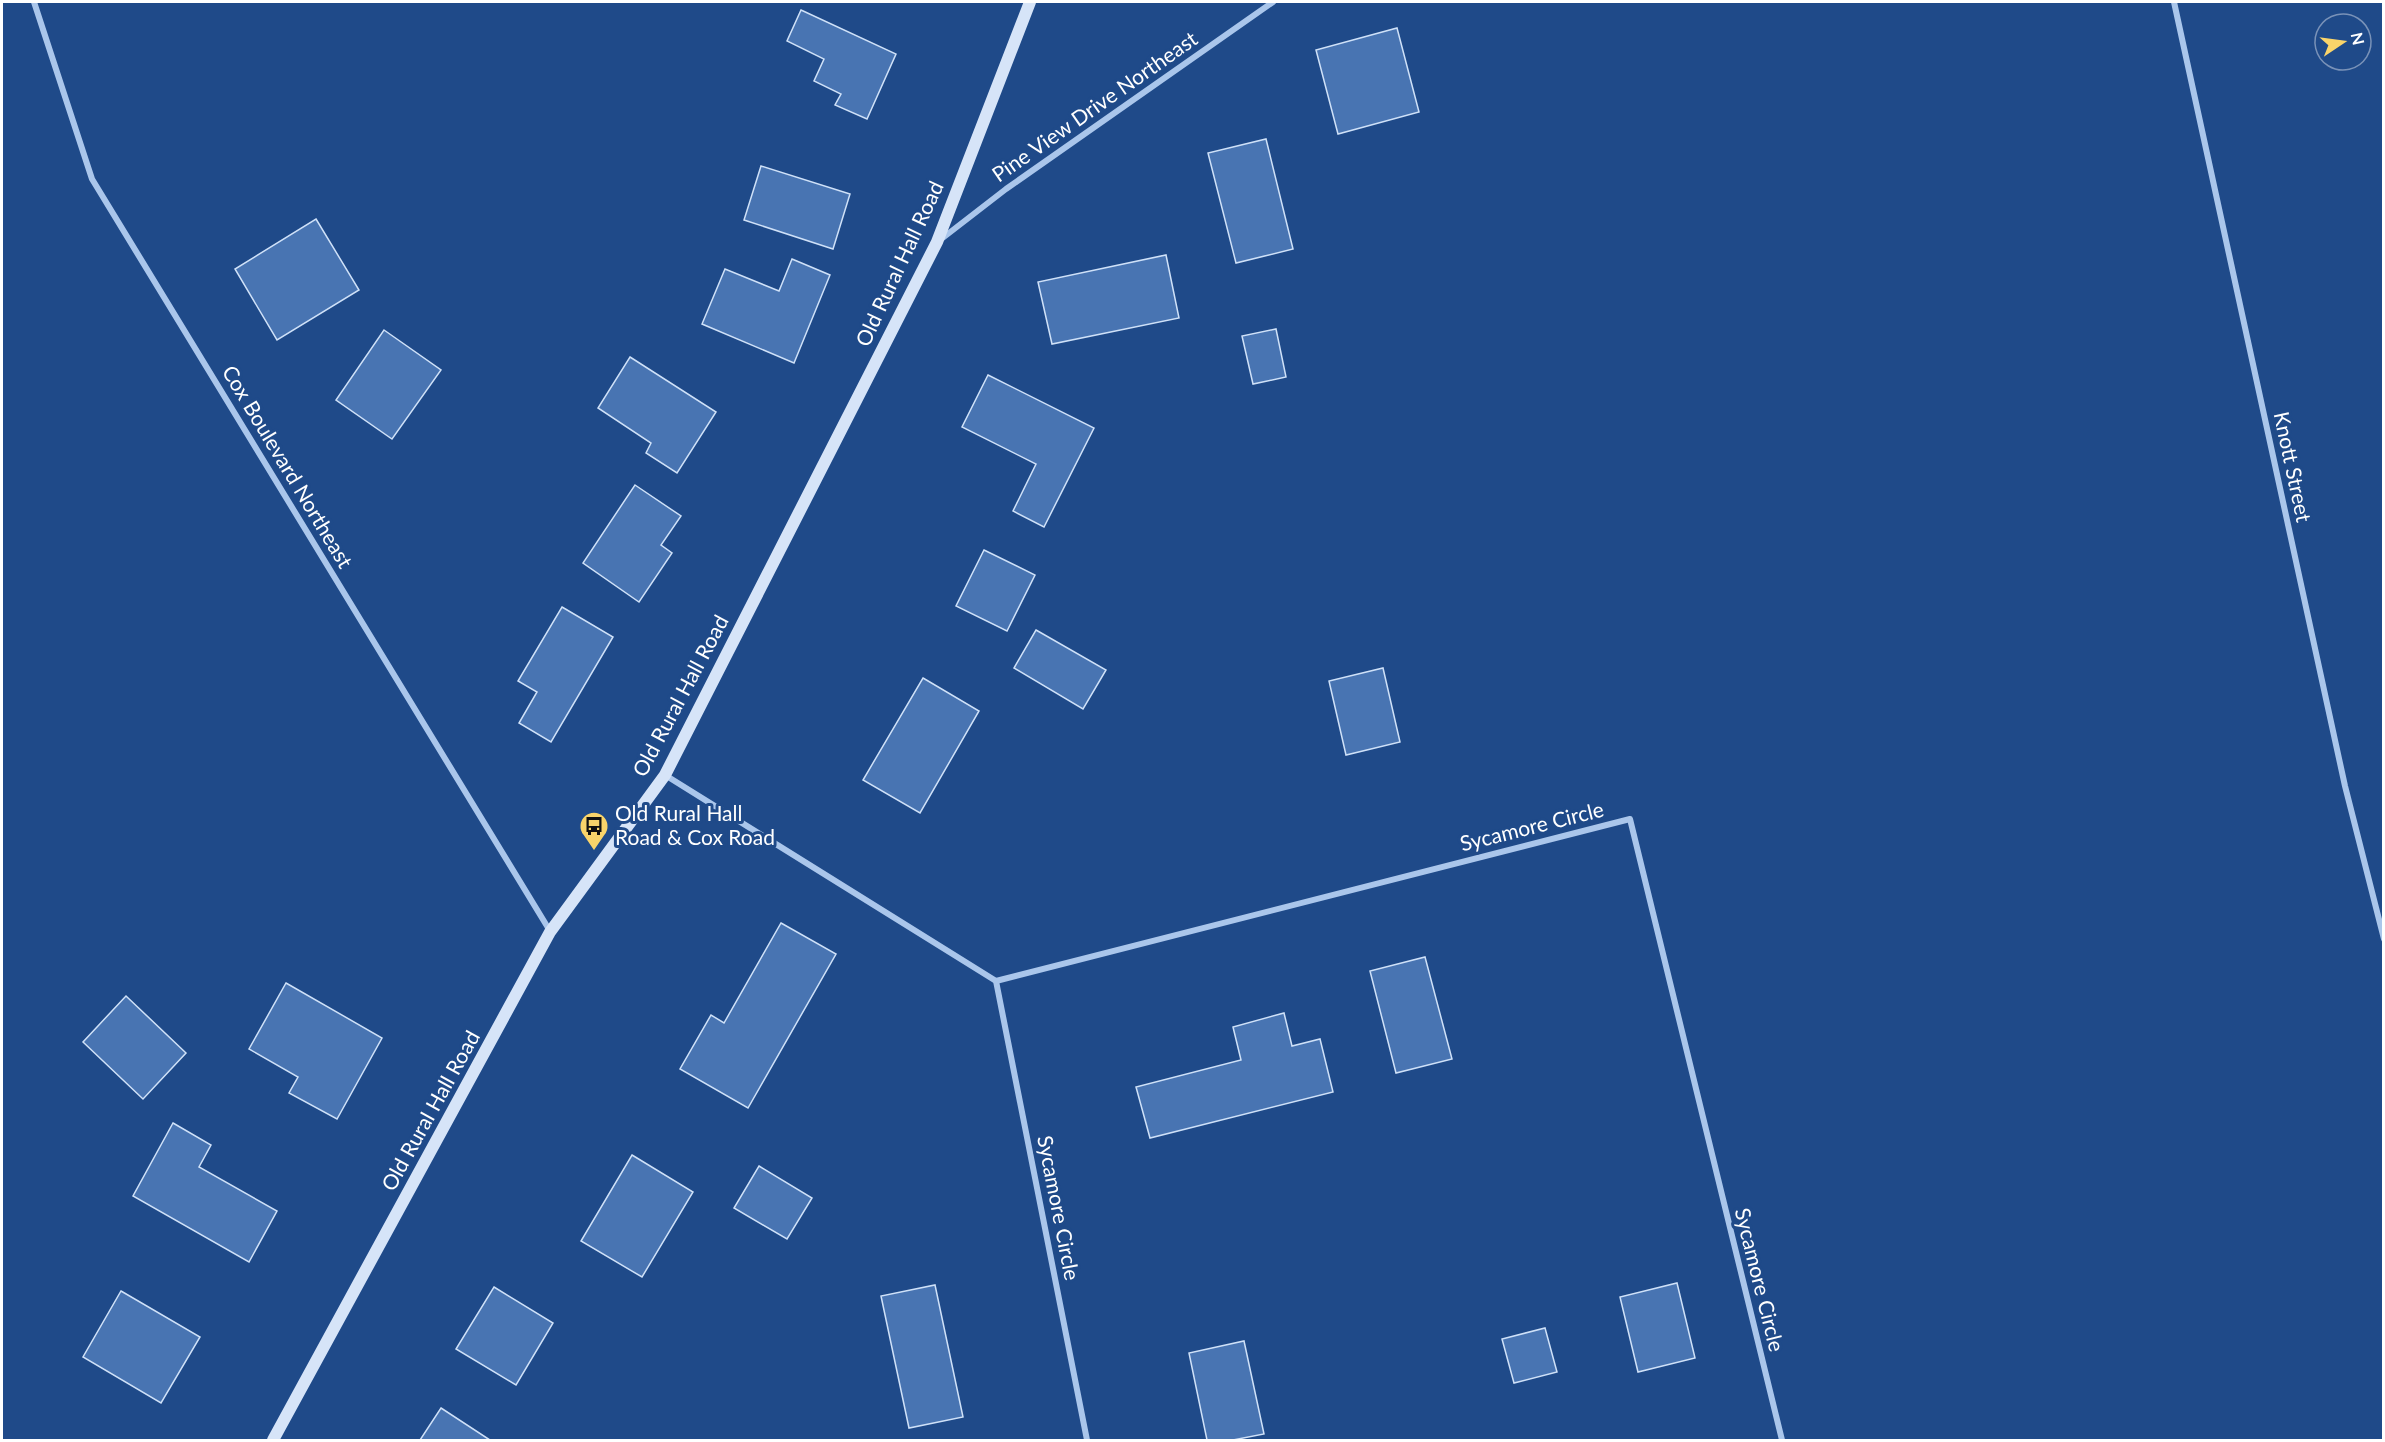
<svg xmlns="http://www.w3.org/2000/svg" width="2385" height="1442" viewBox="0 0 2385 1442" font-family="Lato,sans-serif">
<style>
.building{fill:#4874b2;stroke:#cfe1f8;stroke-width:1.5}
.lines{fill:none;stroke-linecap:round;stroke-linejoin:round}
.minor{stroke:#aac6eb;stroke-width:6}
.secondary{stroke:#d6e4f8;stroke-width:12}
.labels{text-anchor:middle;stroke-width:6;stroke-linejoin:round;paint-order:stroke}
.street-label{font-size:21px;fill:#fff;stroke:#1f4a89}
.poi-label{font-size:21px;fill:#fff;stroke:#1f4a89;text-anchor:start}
</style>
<rect width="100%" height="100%" fill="#1f4a89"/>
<g class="building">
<path d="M801 10 896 54 867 119 835 105 841 94 814 81 824 59 787 41Z"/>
<path d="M1397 28 1419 112 1338 134 1316 50Z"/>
<path d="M1266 139 1293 249 1236 263 1208 153Z"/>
<path d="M761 166 850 194 833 249 744 220Z"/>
<path d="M316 219 359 290 277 340 235 269Z"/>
<path d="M1166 255 1179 318 1052 344 1038 282Z"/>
<path d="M792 259 830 275 794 363 702 324 725 269 779 291Z"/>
<path d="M1276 329 1286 377 1253 384 1242 336Z"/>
<path d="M384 330 441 370 392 439 336 400Z"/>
<path d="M630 357 716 412 677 473 646 453 651 443 598 408Z"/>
<path d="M988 375 1094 428 1044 527 1013 511 1036 464 962 427Z"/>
<path d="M635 485 681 516 661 545 672 553 639 602 583 563Z"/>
<path d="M984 550 1035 575 1007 631 956 606Z"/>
<path d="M562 607 613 637 551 742 519 723 537 692 518 681Z"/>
<path d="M1036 630 1106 670 1083 709 1014 668Z"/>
<path d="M1383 668 1400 742 1346 755 1329 681Z"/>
<path d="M923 678 979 711 920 813 863 780Z"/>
<path d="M781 923 836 954 748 1108 680 1069 711 1015 724 1023Z"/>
<path d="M1425 957 1452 1059 1396 1073 1370 971Z"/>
<path d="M286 983 382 1038 337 1119 289 1093 298 1077 249 1049Z"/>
<path d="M126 996 186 1053 143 1099 83 1042Z"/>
<path d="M1284 1013 1292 1046 1320 1039 1333 1092 1150 1138 1136 1087 1241 1060 1233 1027Z"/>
<path d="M173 1123 211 1145 199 1167 277 1211 249 1262 133 1196Z"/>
<path d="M632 1155 693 1192 642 1277 581 1241Z"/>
<path d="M759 1166 812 1198 787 1239 734 1208Z"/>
<path d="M1677 1283 1695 1358 1638 1372 1620 1297Z"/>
<path d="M935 1285 963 1417 909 1428 881 1296Z"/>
<path d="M494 1287 553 1323 516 1385 456 1349Z"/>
<path d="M121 1291 200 1337 161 1403 83 1357Z"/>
<path d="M1545 1328 1557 1372 1514 1383 1502 1339Z"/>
<path d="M1244 1341 1264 1434 1233 1440H1207L1189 1353Z"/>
<path d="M441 1408 490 1440H420Z"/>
</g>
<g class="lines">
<g class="minor">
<path d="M34 2 92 179 550 931"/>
<path d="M2174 2 2345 786 2384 939"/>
<path d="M940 240 1006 189 1273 2"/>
<path d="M665 775 996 981 1087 1440"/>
<path d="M996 981 1630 819 1782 1440"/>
</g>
<path class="secondary" d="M273 1440 550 932 665 775 937 242 1030 2"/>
</g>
<defs>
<g id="bus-pin" transform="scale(1.5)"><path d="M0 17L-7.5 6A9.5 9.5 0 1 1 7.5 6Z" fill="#f9d46a" stroke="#1f4a89"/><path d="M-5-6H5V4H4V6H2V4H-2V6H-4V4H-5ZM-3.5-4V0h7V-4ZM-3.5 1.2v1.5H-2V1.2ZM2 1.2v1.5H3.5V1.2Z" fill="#111"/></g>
</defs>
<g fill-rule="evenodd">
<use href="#bus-pin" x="594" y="826"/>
</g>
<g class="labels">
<g class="street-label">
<text transform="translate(1095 107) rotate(-35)" y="7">Pine View Drive Northeast</text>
<text transform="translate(900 264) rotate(-65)" y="7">Old Rural Hall Road</text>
<text transform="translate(287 467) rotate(59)" y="7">Cox Boulevard Northeast</text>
<text transform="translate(2292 467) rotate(78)" y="7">Knott Street</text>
<text transform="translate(681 696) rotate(-62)" y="7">Old Rural Hall Road</text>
<text transform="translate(1532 827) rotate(-14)" y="7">Sycamore Circle</text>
<text transform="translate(431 1111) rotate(-61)" y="7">Old Rural Hall Road</text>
<text transform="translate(1058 1208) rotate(79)" y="7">Sycamore Circle</text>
<text transform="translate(1759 1280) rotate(76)" y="7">Sycamore Circle</text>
</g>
<g class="poi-label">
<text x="615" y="821">Old Rural Hall<tspan x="615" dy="24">Road &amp; Cox Road</tspan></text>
</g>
</g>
<rect width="2385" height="1442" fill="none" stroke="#ffffff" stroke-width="6"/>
<g transform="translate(2343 42) rotate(77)"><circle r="28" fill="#1f4a89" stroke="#7992b8" stroke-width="1.5"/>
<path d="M0-4.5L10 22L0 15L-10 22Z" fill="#f9d46a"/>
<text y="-9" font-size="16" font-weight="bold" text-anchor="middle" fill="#ffffff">N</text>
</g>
</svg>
